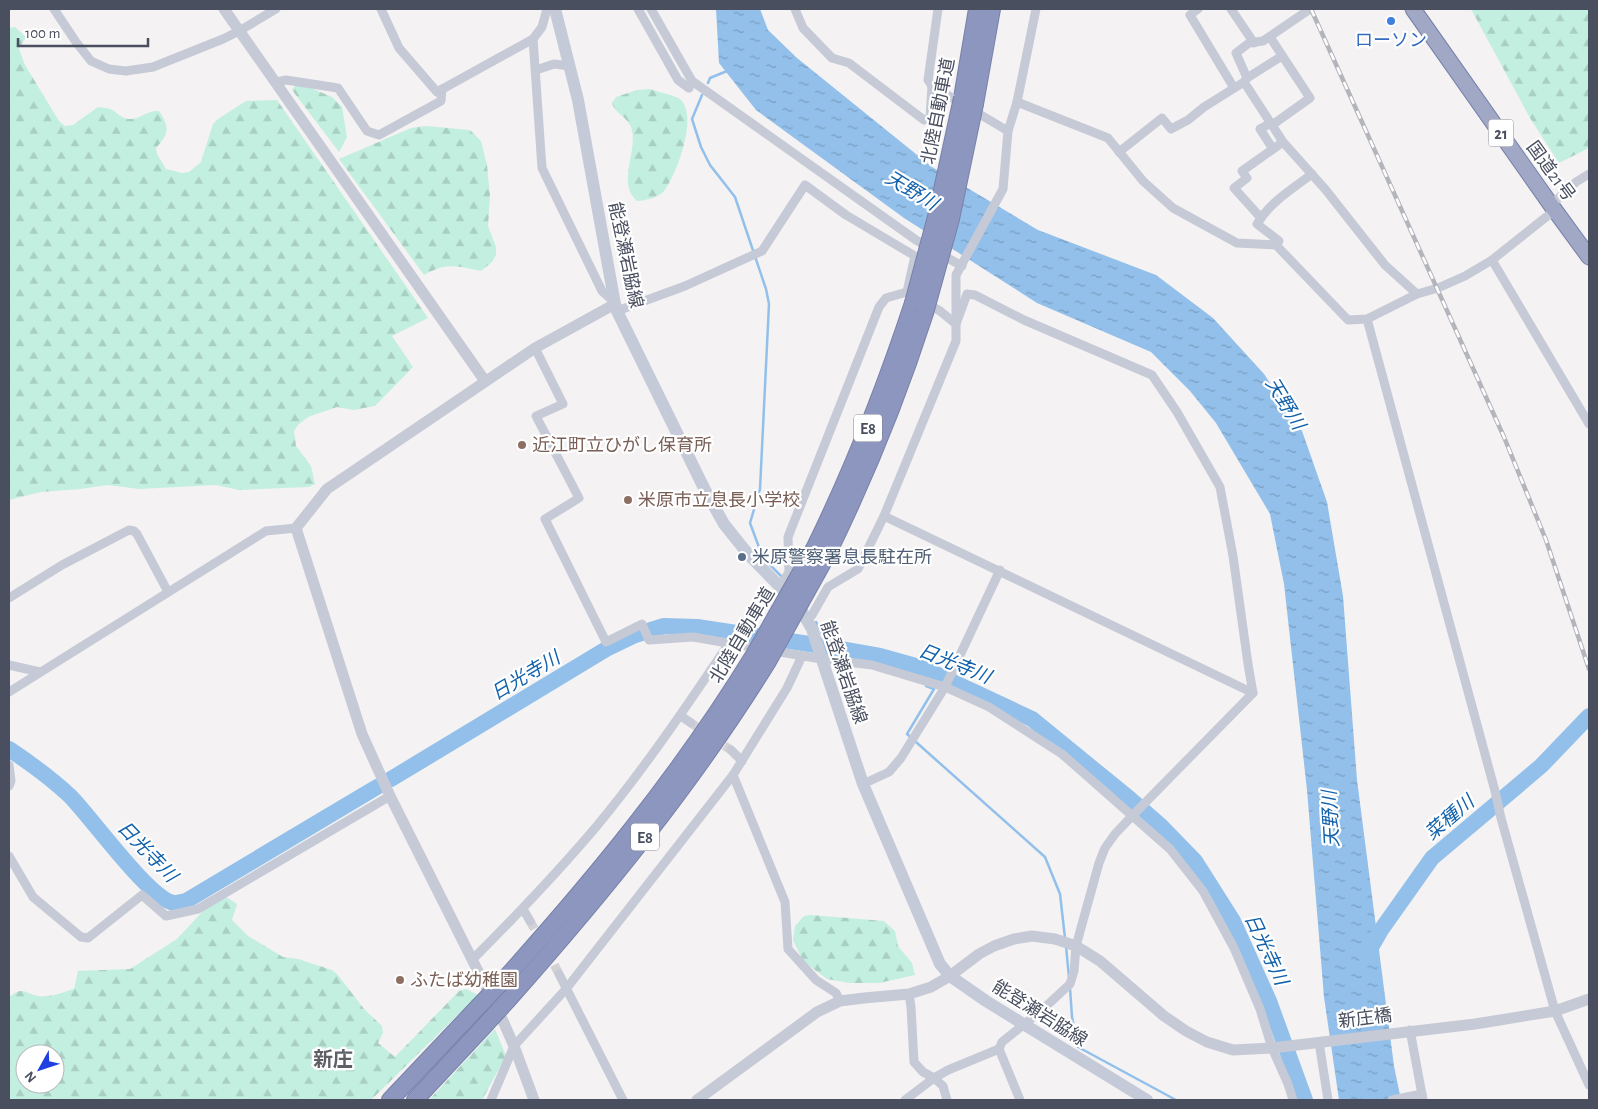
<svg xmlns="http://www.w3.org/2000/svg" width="1598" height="1109" viewBox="0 0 1598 1109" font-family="'Alegreya Sans','Noto Sans JP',sans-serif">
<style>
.forest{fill:url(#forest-firs);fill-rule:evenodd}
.water{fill:url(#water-ripples)}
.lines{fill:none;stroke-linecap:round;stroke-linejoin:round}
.stream{stroke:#92c0ea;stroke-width:2.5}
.river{stroke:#92c0ea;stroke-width:16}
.minor-tunnel{stroke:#d2d1d5;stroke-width:9;stroke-dasharray:9 4.5;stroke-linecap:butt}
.trunk-casing{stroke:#7781aa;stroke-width:17}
.motorway-casing{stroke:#7781aa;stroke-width:18}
.minor{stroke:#c6cad6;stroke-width:9}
.tertiary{stroke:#c6cad6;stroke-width:11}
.secondary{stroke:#c5cad9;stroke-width:12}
.trunk{stroke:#a0a8c6;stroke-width:15}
.motorway{stroke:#8c96be;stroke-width:16}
.rail-casing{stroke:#b4b5bc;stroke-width:4.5}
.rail{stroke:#fff;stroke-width:2.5;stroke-dasharray:8;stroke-linecap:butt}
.motorway-bridge-casing{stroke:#7781aa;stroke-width:18;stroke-linecap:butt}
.motorway-bridge{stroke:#8c96be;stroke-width:16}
.shop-dot{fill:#3f7fe0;stroke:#fff;stroke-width:2}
.education-dot{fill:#8d6e63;stroke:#fff;stroke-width:2}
.service-dot{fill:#5c6f8a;stroke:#fff;stroke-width:2}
.labels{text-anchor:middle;stroke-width:4.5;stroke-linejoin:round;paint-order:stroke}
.shield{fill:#fff;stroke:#80848f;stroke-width:1}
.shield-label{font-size:16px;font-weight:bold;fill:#4a4f5f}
.shop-label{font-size:18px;fill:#366cbe;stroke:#fff}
.street-label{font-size:18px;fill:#4a4f5f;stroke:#fff}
.education-label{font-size:18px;fill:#785e54;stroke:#fff;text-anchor:start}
.service-label{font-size:18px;fill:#4e5e75;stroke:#fff;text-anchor:start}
.water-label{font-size:19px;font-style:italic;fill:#1161ab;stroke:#fff}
.quarter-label{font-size:20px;font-weight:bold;fill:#5e6066;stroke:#fff}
</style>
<defs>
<pattern id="forest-firs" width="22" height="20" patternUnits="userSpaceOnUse" patternTransform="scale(1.25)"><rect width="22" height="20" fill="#c3efe0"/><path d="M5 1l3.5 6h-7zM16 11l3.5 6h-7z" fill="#a9cfc3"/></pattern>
<pattern id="water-ripples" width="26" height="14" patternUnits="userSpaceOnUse" patternTransform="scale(1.25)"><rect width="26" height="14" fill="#92c0ea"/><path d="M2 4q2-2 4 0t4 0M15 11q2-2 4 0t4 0" fill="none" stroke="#799ec1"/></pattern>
</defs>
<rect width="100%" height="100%" fill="#f4f2f2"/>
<g class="forest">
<path d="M1471 9H1589V148L1559 163 1530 118Z"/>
<path d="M15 27 26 37 19 49 25 65 59 121 65 126 73 125 98 107C101 107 106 108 110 109 116 111 120 118 128 119 140 120 147 110 159 111 170 128 169 133 156 148L157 154 166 169 182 173 189 172 201 162 213 124 218 119 246 101 277 100 428 318 392 336 413 367 375 406 353 410 337 407 308 417 298 425 294 431 296 446 311 466 315 484 309 487 239 490 216 485 139 489 108 485 80 489 41 492 9 500V28Z"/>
<path d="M296 84 304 85 332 97 342 107 347 137 339 152 292 90Z"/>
<path d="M650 89C658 92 674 95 680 99 699 116 677 173 665 190 660 197 645 201 637 201 617 183 637 154 632 130 628 116 616 115 612 103L616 97 637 90Z"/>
<path d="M426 126 470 130 481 141 487 165 490 196 488 226 496 247V255L492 262 481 271C457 266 446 262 424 275L339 159 411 128Z"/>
<path d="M226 897 237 904 232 920 248 936 283 957 298 959 332 970 338 975 364 1009 382 1026 383 1033 378 1043 395 1057 459 991 466 989 478 995 371 1100H9V997C24 986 23 993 38 996 50 998 63 992 74 989L78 971 130 969 177 939 205 909ZM25 1054H55V1084H25Z"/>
<path d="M811 915 884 921 895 931 898 946 912 963 915 975 879 983H849L827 979 803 961 793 940 795 926 804 916Z"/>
<path d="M495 1029 506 1056 482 1100H429Z"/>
</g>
<path class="water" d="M716 9H760L768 30 797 58 932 167 1038 230 1156 275 1213 318 1264 374 1302 431 1327 502 1343 596 1357 780 1394 1066 1401 1100H1339L1324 997 1307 790 1284 584 1270 514 1216 423 1190 391 1151 352 1037 303 904 218 756 110 719 63Z"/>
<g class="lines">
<g class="stream">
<path d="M708 83 710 78 727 71"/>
<path d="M702 95 692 119 701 147 710 165 735 197 766 289 769 304 760 489 750 523 763 558 783 578"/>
<path d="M816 622 834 657"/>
<path d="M926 686 934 689 907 734 1045 857 1060 894 1065 938"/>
<path d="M1066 946 1069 978"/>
<path d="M1070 988 1072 1017 1078 1047 1176 1100"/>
</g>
<g class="river">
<path d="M9 749C30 763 51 778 70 796 91 817 150 900 174 903 178 903 182 902 186 901L377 787"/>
<path d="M391 779 608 648 635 635 664 626 697 627 829 647 880 656 923 668 1032 719 1130 799 1161 826 1195 861 1233 921 1269 1001 1305 1100"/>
<path d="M1366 956 1381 930 1432 858 1541 766 1589 716"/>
</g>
<g class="minor-tunnel">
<path d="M691 723 731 750"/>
<path d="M530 921 541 941"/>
<path d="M548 953 559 974"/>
</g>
<g class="trunk-casing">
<path id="trunk" d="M1413 9 1551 205 1589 257"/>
</g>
<g class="motorway-casing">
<g id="motorway">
<path d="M962 98 977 9"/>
<path d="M975 104 992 9"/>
<path d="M814 549C853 469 885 388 913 303"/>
<path d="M826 557C865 478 898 397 925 313"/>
<path d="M500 984C594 880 681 774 754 655"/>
<path d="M508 1000C603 893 692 784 767 663"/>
<path d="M390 1100 478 1007"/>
<path d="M415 1100 486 1024"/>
</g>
</g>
<g class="minor">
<path d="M54 9 76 42 91 61 109 69 126 71 153 67 223 39 239 31 276 9"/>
<path d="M381 9 399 48 437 92 533 39"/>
<path d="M547 9 542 27 533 39 542 168 602 291 615 303"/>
<path d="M638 9 678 80 689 88 692 81"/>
<path d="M651 9 692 81 916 240 962 266"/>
<path d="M795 9 803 28 832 58 849 63 924 120 930 118 932 86 1008 131 1003 189 956 275V341L884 516 858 569 828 587 812 615 807 620"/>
<path d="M1198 9 1190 15 1234 88"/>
<path d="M1231 9 1254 43"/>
<path d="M1310 9 1263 41 1249 43 1236 53 1247 78 1244 82 1283 142 1325 189 1385 265 1417 294"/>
<path d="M1270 37 1310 98 1272 125"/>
<path d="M536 70 554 64 570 66"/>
<path d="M1247 78 1282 56"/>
<path d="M276 82 286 80 338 88 367 131 379 135 441 101 442 89"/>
<path d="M932 86 928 80 938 9"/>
<path d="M1017 102 1108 138 1143 181 1173 208 1237 243 1276 245 1348 320 1367 319 1417 294 1438 288 1465 276 1492 260 1555 210"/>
<path d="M1271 123 1260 129 1273 149"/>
<path d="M1008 131 1017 102 1036 9"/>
<path d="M1119 152 1162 118 1171 129 1188 120 1204 107 1244 82"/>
<path d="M1551 205 1576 182 1589 174"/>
<path d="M1261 218 1234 188 1247 178 1242 171 1283 142"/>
<path d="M1276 245 1279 241 1257 224C1270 202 1292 189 1312 174"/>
<path d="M1492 260 1589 424"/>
<path d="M617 311 685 286 762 251 805 185 846 215 915 256 907 292"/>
<path d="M1367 319 1495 791 1501 818 1555 1011 1589 1085"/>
<path d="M535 348 563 404 536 416 579 498 545 519 606 642 642 624 649 640 693 637 815 658 872 665 945 687 989 707 1062 754 1170 849 1203 891 1234 948 1260 1009 1272 1048 1288 1084 1293 1100"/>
<path d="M884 516 1253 693"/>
<path d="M780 587 789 572 788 537 879 307 886 298 907 292 940 311 956 324 967 294 975 295 1024 320 1152 375 1177 412 1220 487 1233 556 1248 664 1253 693 1133 815 1115 834 1105 848 1099 863 1076 946 1074 971 1070 984 1042 1010 1002 1042 999 1049 1020 1100"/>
<path d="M9 598 62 565 129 530 134 531 137 534 168 592"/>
<path d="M9 665 40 672"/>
<path d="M9 692 266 531 296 528"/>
<path d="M681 716 691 723"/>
<path d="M731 750 742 761"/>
<path d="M9 765 11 781 9 786"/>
<path d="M733 775 785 902 788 949 816 980 836 993 840 1001"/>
<path d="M863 784 889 772 901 758 945 687 1000 570"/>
<path d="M9 856 33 897 81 937 88 938 142 895 166 916 198 909 390 796"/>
<path d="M523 909 530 921"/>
<path d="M472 960C515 917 557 873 596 827 644 769 687 706 729 643"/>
<path d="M559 974 623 1100"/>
<path d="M909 994 911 1007 914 1062 923 1072 934 1078 943 1086 947 1100"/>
<path d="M1410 1030 1423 1100"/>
<path d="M1319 1042 1328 1100"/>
<path d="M491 1100 514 1046 566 989 733 775 787 688 802 656"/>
<path d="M905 1100 934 1078 948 1070 999 1049"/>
<path d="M1392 1100 1422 1094"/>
</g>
<g class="tertiary">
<path d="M224 9 485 381"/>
<path d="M534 1100 514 1046 503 1021 390 796 362 734 296 528 327 489 535 348 615 304"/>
<path d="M697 1100 817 1012 840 1001 864 998 909 994 931 987 950 976 979 954 994 946 1014 939 1032 936 1055 939 1076 946 1100 961 1164 1016 1186 1031 1207 1042 1233 1050 1272 1048 1475 1024 1555 1011 1589 999"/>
</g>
<path class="secondary" d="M555 9 578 100 615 304 617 311 705 490 724 524 748 554 790 597 801 610 812 629 863 784 940 964 950 976 986 1001 1147 1100"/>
<use href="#trunk" class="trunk"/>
<use href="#motorway" class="motorway"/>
<g class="rail-casing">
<path id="rail" d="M1311 9 1504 437 1546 540 1589 669"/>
</g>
<use href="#rail" class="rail"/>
<g class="motorway-bridge-casing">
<g id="motorway-bridge">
<path d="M913 303 937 213 962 98"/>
<path d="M925 313 951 219 975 104"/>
<path d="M754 655 814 549"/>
<path d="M767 663 826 557"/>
<path d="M478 1007 500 984"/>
<path d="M486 1024 508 1000"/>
</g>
</g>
<use href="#motorway-bridge" class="motorway-bridge"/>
</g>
<circle class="shop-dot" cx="1391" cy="21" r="5"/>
<g class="education-dot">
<circle cx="522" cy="445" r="5"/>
<circle cx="628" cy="500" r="5"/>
<circle cx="400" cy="980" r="5"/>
</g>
<circle class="service-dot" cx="742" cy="557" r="5"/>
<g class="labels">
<g class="shield">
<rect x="1488.5" y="119.5" width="25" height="27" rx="4"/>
<rect x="854" y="414.5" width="28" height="27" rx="4"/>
<rect x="631" y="823.5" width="28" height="27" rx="4"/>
</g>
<g class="shield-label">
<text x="1501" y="139">21</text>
<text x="868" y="434">E8</text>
<text x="645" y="843">E8</text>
</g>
<g class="shop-label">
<text x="1391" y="46">ローソン</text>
</g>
<g class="street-label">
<text transform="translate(938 111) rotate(-79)" y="6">北陸自動車道</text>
<text transform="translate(1551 171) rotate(54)" y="6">国道21号</text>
<text transform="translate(626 255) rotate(78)" y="6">能登瀬岩脇線</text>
<text transform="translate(742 635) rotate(-59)" y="6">北陸自動車道</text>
<text transform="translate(844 672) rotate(71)" y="6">能登瀬岩脇線</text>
<text transform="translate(1040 1013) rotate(32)" y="6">能登瀬岩脇線</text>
<text transform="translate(1365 1018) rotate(-7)" y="6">新庄橋</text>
</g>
<g class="education-label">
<text x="532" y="451">近江町立ひがし保育所</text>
<text x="638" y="506">米原市立息長小学校</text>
<text x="410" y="986">ふたば幼稚園</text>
</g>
<g class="service-label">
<text x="752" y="563">米原警察署息長駐在所</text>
</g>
<g class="water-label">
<text transform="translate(912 190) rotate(31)" y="7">天野川</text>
<text transform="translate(1286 403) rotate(59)" y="7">天野川</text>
<text transform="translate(955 663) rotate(22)" y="7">日光寺川</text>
<text transform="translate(525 675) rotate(-31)" y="7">日光寺川</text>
<text transform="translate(1449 817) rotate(-40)" y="7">菜種川</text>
<text transform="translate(1330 819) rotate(-93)" y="7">天野川</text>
<text transform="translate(148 851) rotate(46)" y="7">日光寺川</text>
<text transform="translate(1267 949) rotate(65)" y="7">日光寺川</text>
</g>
<g class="quarter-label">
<text x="333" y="1066">新庄</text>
</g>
</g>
<rect width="1598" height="1109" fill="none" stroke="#4a4f5f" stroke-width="20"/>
<g transform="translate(40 1069) rotate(230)"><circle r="24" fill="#ffffff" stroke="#b7b9bf"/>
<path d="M0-4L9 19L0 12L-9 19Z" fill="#203fe0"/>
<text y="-8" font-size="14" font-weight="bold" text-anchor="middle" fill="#4a4f5f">N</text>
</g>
<path d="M18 38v8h130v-8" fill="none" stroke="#4a4f5f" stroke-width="2.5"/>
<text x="25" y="38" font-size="15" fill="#4a4f5f" stroke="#ffffff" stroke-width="4" paint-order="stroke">100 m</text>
</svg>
